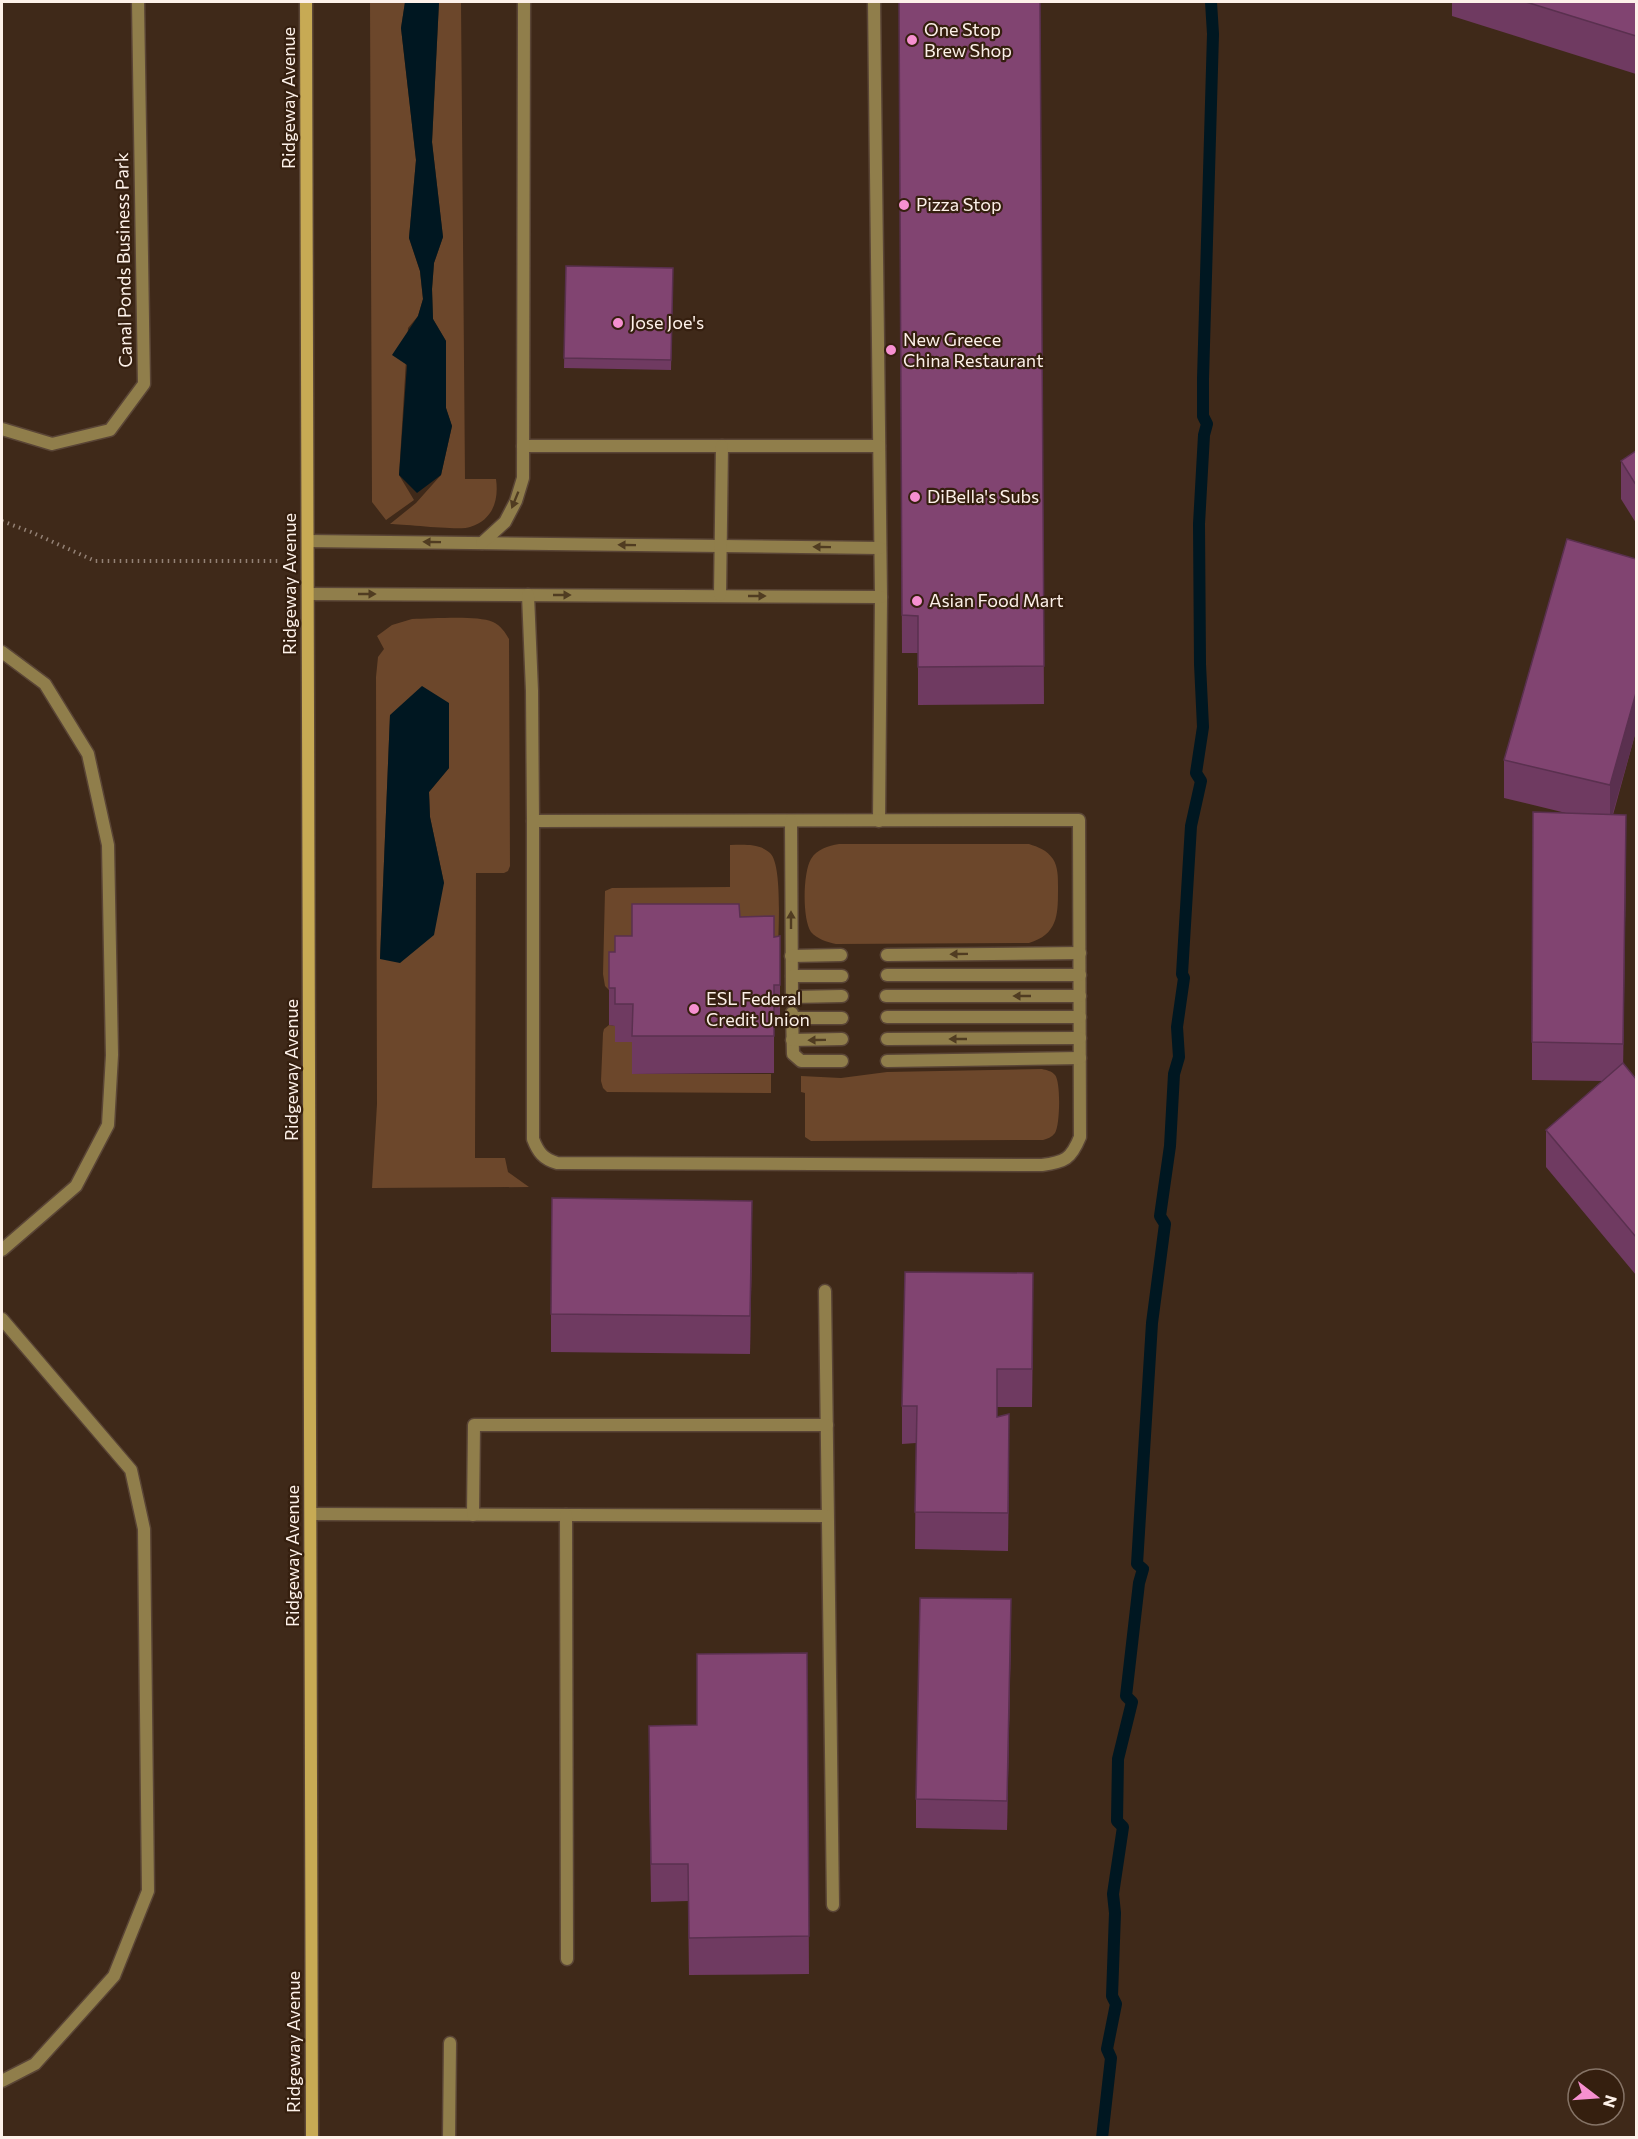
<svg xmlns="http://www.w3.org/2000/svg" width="1638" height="2139" viewBox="0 0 1638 2139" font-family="Commissioner,sans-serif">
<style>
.green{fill:#6c472b;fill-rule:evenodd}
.water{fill:#001721}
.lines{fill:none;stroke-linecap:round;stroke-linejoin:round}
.stream{stroke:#001721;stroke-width:12}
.lane-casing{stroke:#5a4536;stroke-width:15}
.secondary-casing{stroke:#5a4536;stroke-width:15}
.path{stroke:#938175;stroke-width:4;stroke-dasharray:1.5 4.5;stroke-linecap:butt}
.lane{stroke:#907e4b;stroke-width:12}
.secondary{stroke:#c7aa54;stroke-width:12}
.wall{fill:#6f3a61}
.shaded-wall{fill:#5a304f}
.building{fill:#814471;stroke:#5a304f;stroke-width:1.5}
.oneway{fill:#503c21}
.poi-dot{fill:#f690d0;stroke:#351f0f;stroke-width:2}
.labels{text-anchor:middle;stroke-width:4.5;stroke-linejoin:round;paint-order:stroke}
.poi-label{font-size:18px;fill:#fdf1e9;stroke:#351f0f;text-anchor:start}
.street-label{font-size:18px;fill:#fdf1e9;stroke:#351f0f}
</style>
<rect width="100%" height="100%" fill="#3f2919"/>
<g class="green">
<path d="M370 2H405L401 28 416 160 409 238 420 271 423 299 418 316 408 328 399 475 414 500 386 520 372 502Z"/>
<path d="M439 2H461L465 479H496C499 500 493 520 470 527 461 531 404 524 390 524L416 503 441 475 452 426 446 408V341L433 319 432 289 434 263 443 237 432 142Z"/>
<path d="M412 619C432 619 476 615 493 622 501 626 505 632 509 639L510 866 508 871 504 873H476L475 1158H505L508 1172 529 1187 372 1188 377 1104 376 677 378 657 384 649 377 636 392 625ZM390 715 449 768 429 792 430 817 444 883 380 959Z"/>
<path d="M839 844H1029C1038 847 1047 850 1053 859 1058 867 1058 877 1058 886 1058 913 1059 934 1029 943L836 944C827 942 817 939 811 932 802 919 803 872 811 859 817 849 828 846 839 844Z"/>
<path d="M730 845C743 845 759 843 770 853 783 865 778 934 778 954L609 990 605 986 603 974 605 891 612 888 730 887Z"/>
<path d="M609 1025 615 1026V1042H633V1074H771V1093L607 1092 603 1088 601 1081 603 1033 604 1029Z"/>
<path d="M1042 1069C1046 1070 1052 1071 1055 1075 1061 1082 1060 1125 1055 1133 1052 1137 1047 1139 1043 1140L811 1141 805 1137V1093L801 1092V1076L841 1078 887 1072Z"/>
</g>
<g class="water">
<path d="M405 2H439L432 142 443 237 434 263 432 289 433 319 446 341V408L452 426 441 475 417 493 399 475 407 365 392 355 418 316 423 299 420 271 409 238 416 160 401 28Z"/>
<path d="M422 686 449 703V768L429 792 430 817 444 883 434 935 400 963 380 959 390 715Z"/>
</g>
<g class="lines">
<path class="stream" d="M1102 2138 1111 2058 1107 2049 1116 2004 1112 1996 1115 1913 1113 1894 1123 1827 1117 1821 1118 1759 1132 1702 1126 1696 1139 1583 1143 1569 1137 1564 1152 1323 1165 1224 1160 1216 1170 1146 1174 1074 1179 1057 1177 1027 1184 978 1182 974 1191 826 1201 781 1196 773 1203 727 1200 664 1199 524 1204 435 1207 424 1203 416V379L1213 34 1211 2"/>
<g class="lane-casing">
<g id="lane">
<path d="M874 2 881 597 879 821"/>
<path d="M2 429 52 444 110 430 144 384 138 2"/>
<path d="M523 446H879"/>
<path d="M308 541 880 548"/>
<path d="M482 543 505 522 516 501 523 478 524 2"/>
<path d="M308 594 881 597"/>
<path d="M528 595 532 691 533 821"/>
<path d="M720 595 722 446"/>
<path d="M2 652 45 684 88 754 108 845 112 1055 108 1125 76 1186 2 1250"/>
<path d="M1079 820 1080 1137C1071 1159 1065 1162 1042 1165L557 1163C543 1159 538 1152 533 1139V821Z"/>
<path d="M791 821 792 999"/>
<path d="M887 955 1080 953"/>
<path d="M791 956 841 955"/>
<path d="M887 975H1080"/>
<path d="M792 976H842"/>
<path d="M886 996H1080"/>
<path d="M792 997 842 996"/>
<path d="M792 1013 793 1054 801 1061H842"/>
<path d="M887 1017H1080"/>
<path d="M792 1018H842"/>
<path d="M887 1039 1080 1038"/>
<path d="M792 1040 842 1039"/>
<path d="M887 1061 1080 1058"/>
<path d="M825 1291 833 1905"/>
<path d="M2 1319 131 1470 144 1529 148 1891 114 1976 35 2064 2 2081"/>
<path d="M311 1514 827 1516"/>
<path d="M473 1515 474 1425H827"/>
<path d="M566 1515 567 1959"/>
<path d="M449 2138 450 2043"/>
</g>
</g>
<g class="secondary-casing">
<path id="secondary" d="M306 2 312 2138"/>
</g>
<path class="path" d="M2 521 31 532 95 561H281"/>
<use href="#lane" class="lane"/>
<use href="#secondary" class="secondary"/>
</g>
<g class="wall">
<path d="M899 2H1040L1044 704 918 705V653H902Z"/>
<path d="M1452 2H1636V74L1452 16Z"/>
<path d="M566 266 673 268 671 370 564 368Z"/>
<path d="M1636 451V523L1621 499V461Z"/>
<path d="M1636 731 1613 815 1626 853 1623 1063 1636 1079V1275L1546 1167V1130L1602 1081 1532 1080V1042L1570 814 1504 798V760Z"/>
<path d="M740 917 774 937 780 936V1023H774V1073L632 1074V1042H615V1026L609 1025V952H615L632 936Z"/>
<path d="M752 1239 750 1354 551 1352V1314Z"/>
<path d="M1033 1311 1032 1407H997V1417L1009 1452 1008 1551 915 1549 916 1443 902 1444V1406Z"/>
<path d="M1011 1629 1007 1830 916 1828V1799Z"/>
<path d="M807 1653 809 1974 689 1975 688 1901 651 1902 649 1763 697 1725Z"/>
</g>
<g class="shaded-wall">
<path d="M1636 693V731L1610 823V785Z"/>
<path d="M1626 815V853L1623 1082V1044Z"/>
<path d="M752 1201V1239L750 1354V1316Z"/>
<path d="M1033 1273V1311L1032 1407V1369Z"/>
<path d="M1009 1414V1452L1008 1551V1513Z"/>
<path d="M1011 1599V1629L1007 1830V1801Z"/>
</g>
<g class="building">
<path d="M899 2H1040L1044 666 918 667V616L902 615Z"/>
<path d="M1526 2H1636V36Z"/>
<path d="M566 266 673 268 671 360 564 358Z"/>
<path d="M1636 451V485L1621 461Z"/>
<path d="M1567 539 1636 559V693L1610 785 1504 760Z"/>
<path d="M1533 812 1626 815 1623 1044 1532 1042Z"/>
<path d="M632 904H739L740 917 774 916V937L780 936V985H774V1036H632L633 1004H615V988H609V952H615V936H632Z"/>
<path d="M1623 1063 1636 1079V1237L1546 1130Z"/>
<path d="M552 1198 752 1201 750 1316 551 1314Z"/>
<path d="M905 1272 1033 1273 1032 1369H997V1417L1009 1414 1008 1513 915 1512 917 1406H902Z"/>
<path d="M920 1598 1011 1599 1007 1801 916 1799Z"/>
<path d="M807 1653 809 1936 689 1938 688 1864H651L649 1726 697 1725V1654Z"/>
</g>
<defs><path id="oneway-solid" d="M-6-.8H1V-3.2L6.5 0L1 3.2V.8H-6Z" transform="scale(1.5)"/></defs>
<g class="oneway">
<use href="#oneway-solid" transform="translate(515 500) rotate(112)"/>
<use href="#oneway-solid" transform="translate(432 542) rotate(-179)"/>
<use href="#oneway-solid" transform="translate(627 545) rotate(-179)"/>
<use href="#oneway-solid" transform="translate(822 547) rotate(-179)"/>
<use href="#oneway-solid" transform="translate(367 594)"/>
<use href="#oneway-solid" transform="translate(562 595)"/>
<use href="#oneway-solid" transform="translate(757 596)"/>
<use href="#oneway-solid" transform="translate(791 920) rotate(-90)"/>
<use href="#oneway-solid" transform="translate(959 954) rotate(179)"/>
<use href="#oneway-solid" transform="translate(1022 996) rotate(-180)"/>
<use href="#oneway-solid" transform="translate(958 1039) rotate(180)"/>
<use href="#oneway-solid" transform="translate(817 1040) rotate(179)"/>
</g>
<g class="poi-dot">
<circle cx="912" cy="40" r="6"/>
<circle cx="904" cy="205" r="6"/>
<circle cx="618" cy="323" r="6"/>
<circle cx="891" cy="350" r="6"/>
<circle cx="915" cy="497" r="6"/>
<circle cx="917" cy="601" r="6"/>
<circle cx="694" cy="1009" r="6"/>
</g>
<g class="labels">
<g class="poi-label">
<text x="924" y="36">One Stop<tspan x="924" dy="21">Brew Shop</tspan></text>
<text x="916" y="211">Pizza Stop</text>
<text x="630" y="329">Jose Joe's</text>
<text x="903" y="346">New Greece<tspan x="903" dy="21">China Restaurant</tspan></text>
<text x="927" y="503">DiBella's Subs</text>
<text x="929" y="607">Asian Food Mart</text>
<text x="706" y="1005">ESL Federal<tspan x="706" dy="21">Credit Union</tspan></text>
</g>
<g class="street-label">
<text transform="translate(289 98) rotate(-90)" y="6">Ridgeway Avenue</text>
<text transform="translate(124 260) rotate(-91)" y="6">Canal Ponds Business Park</text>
<text transform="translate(290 584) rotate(-90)" y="6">Ridgeway Avenue</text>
<text transform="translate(292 1070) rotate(-90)" y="6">Ridgeway Avenue</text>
<text transform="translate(293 1556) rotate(-90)" y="6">Ridgeway Avenue</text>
<text transform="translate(294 2042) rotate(-90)" y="6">Ridgeway Avenue</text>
</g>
</g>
<rect width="1638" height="2139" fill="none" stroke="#fdf1e9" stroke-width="6"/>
<g transform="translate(1596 2097) rotate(107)"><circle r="28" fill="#351f0f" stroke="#857366" stroke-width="1.5"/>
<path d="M0-4.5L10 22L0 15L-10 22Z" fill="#f690d0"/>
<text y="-9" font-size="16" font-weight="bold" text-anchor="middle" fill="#fdf1e9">N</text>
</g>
</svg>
